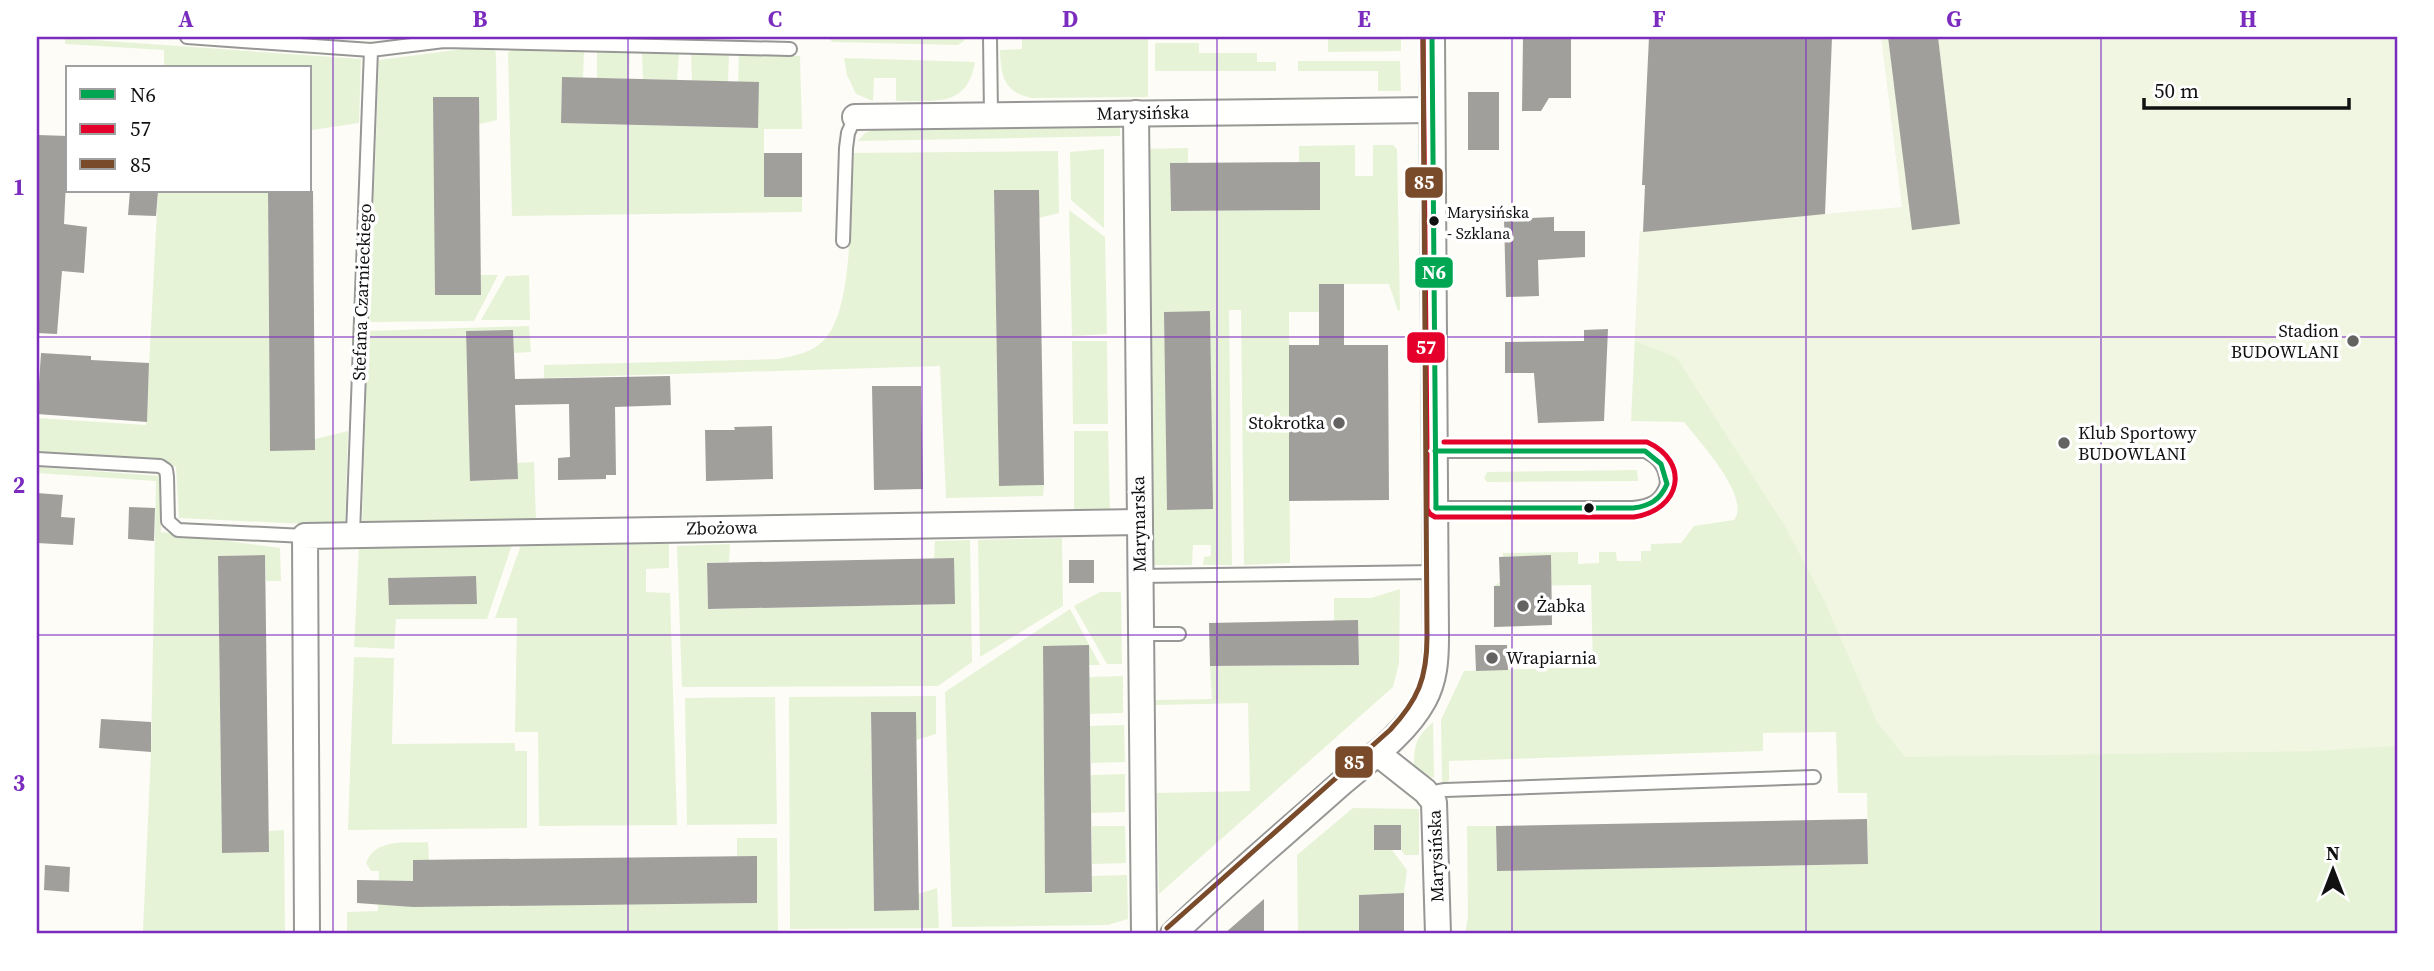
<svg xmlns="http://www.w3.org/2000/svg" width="2434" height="971" viewBox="0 0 2434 971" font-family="'Source Serif 4',serif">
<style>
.green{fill:#e7f3d7;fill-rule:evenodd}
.pitch{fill:#f0f6e1}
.building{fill:#a19f9c}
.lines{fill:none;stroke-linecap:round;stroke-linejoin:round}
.lane-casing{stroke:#979795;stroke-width:16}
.street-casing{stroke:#979795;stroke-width:28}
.lane{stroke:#fffffe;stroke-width:12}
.street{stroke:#fffffe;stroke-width:24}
.bus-1-casing{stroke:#fff;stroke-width:10}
.bus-2-casing{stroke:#fff;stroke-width:10}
.bus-3-casing{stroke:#fff;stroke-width:10}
.bus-1{stroke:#00a651;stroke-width:5}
.bus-2{stroke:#e4002b;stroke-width:5}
.bus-3{stroke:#7a4b2a;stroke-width:5}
.grid{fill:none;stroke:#7b2cbf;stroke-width:2;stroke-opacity:0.55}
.bus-dot{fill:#111;stroke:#fff;stroke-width:2.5}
.poi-dot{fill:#646362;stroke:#fff;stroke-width:2.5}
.labels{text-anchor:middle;stroke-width:7;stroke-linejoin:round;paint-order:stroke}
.bus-label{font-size:16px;fill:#111;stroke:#fff;text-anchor:start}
.street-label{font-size:18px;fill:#111;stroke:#fff}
.poi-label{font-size:18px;fill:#111;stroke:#fff;text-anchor:start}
.line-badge{stroke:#fff;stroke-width:2.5}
.badge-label{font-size:19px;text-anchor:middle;font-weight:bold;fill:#fff}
.neatline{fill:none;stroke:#7b2cbf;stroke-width:2.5}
.grid-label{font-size:23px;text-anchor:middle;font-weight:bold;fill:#7b2cbf}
</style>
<rect width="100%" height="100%" fill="#fdfcf7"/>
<g class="green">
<path d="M829 37H964V41L958 45 832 42Z"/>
<path d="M1022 37H1148V97L1031 98C1003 91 1001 76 1000 50L1022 49Z"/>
<path d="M1328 37H1401V51L1328 52Z"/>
<path d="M65 38 361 59 359 123 312 130 310 68H164V50L65 44Z"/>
<path d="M1155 43H1199V53H1257V62H1276V71H1155Z"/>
<path d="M478 47 494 48 496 54 497 120 479 124 435 295H480L481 275H498L474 321 369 322 379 60Z"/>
<path d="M512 49 584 51 583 78H562L561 123 757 128 759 82H738L739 55 800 56 802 129H764V153L802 197V212L512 216 508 53Z"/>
<path d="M597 51 630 52 629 79 597 78Z"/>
<path d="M642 53H679L677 80 643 79Z"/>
<path d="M691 54 729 55 728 82 692 81Z"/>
<path d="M844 58 975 62C967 109 934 100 896 101V78H874L873 101 856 94 847 75Z"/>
<path d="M1298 61H1400L1401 91H1378V71H1298Z"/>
<path d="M1120 126V136L858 141 865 133 874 129Z"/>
<path d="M1355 145V176H1373V145H1393L1397 149 1400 310 1398 311 1389 284H1320L1319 312H1289L1290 563 1244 565 1241 310H1229L1232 565H1203L1204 557 1211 556V545H1193L1192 565H1149L1142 149 1188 148V163H1170L1171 211 1320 210V163L1299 162V146Z"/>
<path d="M1104 149V228L1071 200 1070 152Z"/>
<path d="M1058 151 1059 213 1039 218V190H994L999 485H1044L1043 496 946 498 940 366 544 378V365L779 359C796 355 811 353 824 340 855 308 850 198 851 153Z"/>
<path d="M158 191H268L270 450H315V439L348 431 345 526 179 518 176 467 163 460 37 452V418L146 425Z"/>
<path d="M1069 210 1105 237 1107 334 1072 336Z"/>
<path d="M1640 231 2397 643V934H1465L1468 917 1467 826H1496L1497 871 1868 864 1867 793H1838L1836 732 1763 733V751L1449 761V780L1445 784 1442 783 1441 720 1464 671 1593 667 1591 585 1494 586 1500 582 1541 581V556L1503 557V553L1578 552V564L1599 563V552H1616L1617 561H1641V551H1651V544L1681 543 1694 526 1734 520C1752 498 1698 440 1684 422L1631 421Z"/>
<path d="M529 275 530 320H481L506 276Z"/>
<path d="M529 326 531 352 514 353 513 330 466 331 471 481 517 479V463L534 462 536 522 362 526 368 331Z"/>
<path d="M1072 341H1107L1108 424H1073Z"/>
<path d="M1074 431H1108L1110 514H1074Z"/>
<path d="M37 467 161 476V532L280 548 281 581H266L265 555 218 556 222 853 269 852V831L284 830 285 934 143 931 151 752 156 481 37 473Z"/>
<path d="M1637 470 1638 481 1487 482 1484 478 1487 472Z"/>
<path d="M1062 538 1063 606 980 657 978 540Z"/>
<path d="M970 540 972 662 938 686 682 687 677 546 730 544 729 562 707 563 708 609 954 604V558H934L935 541Z"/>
<path d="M669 544V568L646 569V592L670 593 677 825 539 826 538 732H515L517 618H495L521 545Z"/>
<path d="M512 545 487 619H396L394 649 354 647 359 546ZM476 576V604L389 605V578Z"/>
<path d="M1400 589 1399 663 1393 687 1159 894 1157 793 1250 791 1248 703 1155 705V700L1212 699 1210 666 1359 665 1358 621H1334V598H1371Z"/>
<path d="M1100 592H1121L1122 664H1107L1074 606Z"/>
<path d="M1070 609 1100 665H1089V646L1043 647 1045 893H1092V876L1127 875 1128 919 1108 925 952 927 945 692Z"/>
<path d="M354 657 394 658 392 744 515 743V751H527V828L348 830Z"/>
<path d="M1123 676V713L1090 714 1089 677Z"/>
<path d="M936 696V734L916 740 915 712 871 713 874 910H918V894L937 888 939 928 790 929 789 697Z"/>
<path d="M775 697 777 824 687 825 685 698Z"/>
<path d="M1433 722 1434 778 1423 774 1414 766C1414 743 1416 738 1433 722Z"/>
<path d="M1124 725 1125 762 1091 763 1090 726Z"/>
<path d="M1125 774V812L1091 813V775Z"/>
<path d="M1353 808 1419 809V855H1405L1401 850V825L1374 850H1392L1407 870 1404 893 1359 895V934H1298L1297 855Z"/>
<path d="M1092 826H1125L1126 863 1092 864Z"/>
<path d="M737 838H777L778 931 347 934V912L378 911 379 871H371L366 863C375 838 406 843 428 842L429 860 413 861V906L757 903V856H737Z"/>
</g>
<path class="pitch" d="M1881 37H2397V746L2315 751 1905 757 1877 722 1824 600 1786 528 1677 358 1635 341 1640 231 1902 207Z"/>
<g class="building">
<path d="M1523 37H1571V98H1549L1541 111H1522Z"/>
<path d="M1649 37H1832L1825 214 1643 232 1645 185H1642Z"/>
<path d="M1888 37H1938L1960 224 1912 230Z"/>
<path d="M562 77 759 82 758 128 561 123Z"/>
<rect x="1468" y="92" width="31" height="58"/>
<path d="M433 97H479L481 295H435Z"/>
<path d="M38 135 68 136V181H66L64 224 87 227 84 273 62 271 57 334 37 333Z"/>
<rect x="764" y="153" width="38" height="44"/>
<path d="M1320 162V210L1171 211 1170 163Z"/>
<path d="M994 190H1039L1044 485 999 486Z"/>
<path d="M130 191H158L156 216 128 215Z"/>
<path d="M268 191H313L315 450 270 451Z"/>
<path d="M1554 217V231H1585V257L1538 260 1539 296 1506 297 1504 219Z"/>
<path d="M1319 284H1344V345H1388L1389 500 1289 501V345H1319Z"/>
<path d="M1210 311 1213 509 1167 510 1164 312Z"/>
<path d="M1608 329 1604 421 1538 423 1534 373H1505V342L1584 341V330Z"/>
<path d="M513 330 515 379 670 376 671 405 615 407 616 475H606V479L558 480V458L570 457 569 404 515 405 518 479 470 481 466 331Z"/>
<path d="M41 353 91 356V360L149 363 147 422 37 414Z"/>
<path d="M872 386H921L923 489 874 490Z"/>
<path d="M772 426 773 479 706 481 705 430H735L734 427Z"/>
<path d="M37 493 63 495 61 517 75 518 73 545 37 543Z"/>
<path d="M129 507 155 508 154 541 128 539Z"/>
<path d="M265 555 269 852 222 853 218 556Z"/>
<path d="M1551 555 1552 625 1494 627V586H1500L1499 557Z"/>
<path d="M954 558 955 604 708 609 707 563Z"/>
<rect x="1069" y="560" width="25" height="23"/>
<path d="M476 576 477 604 389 605 388 578Z"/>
<path d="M1358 620 1359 665 1210 666 1209 623Z"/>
<path d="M1089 645 1092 892 1045 893 1043 646Z"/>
<path d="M1475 645H1507L1508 670 1476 671Z"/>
<path d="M871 712H916L919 910 874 911Z"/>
<path d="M101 719 151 722V752L99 748Z"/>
<path d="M1867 819 1868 864 1497 871 1496 826Z"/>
<rect x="1374" y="825" width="27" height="25"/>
<path d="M757 856V903L413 907 357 903V880L413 881V860Z"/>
<path d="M45 865 70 867 69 892 44 890Z"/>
<path d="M1404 893V934H1359V895Z"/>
<path d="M1264 899V934H1224Z"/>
</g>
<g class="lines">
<g class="lane-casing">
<g id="lane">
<path d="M187 37 371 50 444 41 790 49"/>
<path d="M990 37 991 115"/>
<path d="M843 241 846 148 848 133 855 117"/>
<path d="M1435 451H1645C1660 458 1666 468 1667 484 1661 502 1651 506 1633 508H1436"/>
<path d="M37 459 160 466 166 470 167 477 168 521 178 530 305 536"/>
<path d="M353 534 371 50"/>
<path d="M1139 576 1436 572"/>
<path d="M1140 634H1179"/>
<path d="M1432 798 1439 791 1445 790 1814 777"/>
</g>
</g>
<g class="street-casing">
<g id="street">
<path d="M1136 113 1144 934"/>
<path d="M855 117 1432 110"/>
<path d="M1377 753 1425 791 1434 802 1438 934"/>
<path d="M307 934 305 536 1139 522"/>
<path d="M1173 934C1226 883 1282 836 1337 787 1367 761 1405 735 1424 700 1435 680 1436 659 1436 637L1432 37"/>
</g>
</g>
<use href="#lane" class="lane"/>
<use href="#street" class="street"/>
<g class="bus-1-casing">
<g id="bus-1">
<path d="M1432 37 1436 508"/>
<path d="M1435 451H1645L1661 464 1667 484C1660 500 1650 506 1633 508H1436"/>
</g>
</g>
<g class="bus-2-casing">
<g id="bus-2">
<path d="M1423 37 1427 448"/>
<path d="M1427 454V509L1430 514 1435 517H1634C1681 510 1691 462 1647 442H1444"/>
</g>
</g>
<g class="bus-3-casing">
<path id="bus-3" d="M1167 928 1390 730C1418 700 1427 678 1427 637L1423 37"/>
</g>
<use href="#bus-1" class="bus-1"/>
<use href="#bus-2" class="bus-2"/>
<use href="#bus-3" class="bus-3"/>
</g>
<path class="grid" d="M333 37V934M628 37V934M922 37V934M1217 37V934M1512 37V934M1806 37V934M2101 37V934M37 337H2397M37 635H2397"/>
<g class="bus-dot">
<circle cx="1434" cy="221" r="6"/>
<circle cx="1589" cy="508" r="6"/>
</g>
<g class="poi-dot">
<circle cx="2353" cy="341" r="7"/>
<circle cx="1339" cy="423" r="7"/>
<circle cx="2064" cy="443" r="7"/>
<circle cx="1523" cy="606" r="7"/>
<circle cx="1492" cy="658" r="7"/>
</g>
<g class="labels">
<g class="bus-label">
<text x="1447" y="218">Marysińska<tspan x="1447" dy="21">- Szklana</tspan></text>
</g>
<g class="street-label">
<text transform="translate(1143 113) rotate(-1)" y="6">Marysińska</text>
<text transform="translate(362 292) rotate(-88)" y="6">Stefana Czarnieckiego</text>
<text transform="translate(1139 524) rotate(-91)" y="6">Marynarska</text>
<text transform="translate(722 528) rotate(-1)" y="6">Zbożowa</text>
<text transform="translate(1436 856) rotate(-92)" y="6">Marysińska</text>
</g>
<g class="poi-label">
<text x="2339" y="337" text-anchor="end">Stadion<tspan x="2339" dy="21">BUDOWLANI</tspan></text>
<text x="1325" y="429" text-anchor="end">Stokrotka</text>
<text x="2078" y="439">Klub Sportowy<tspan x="2078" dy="21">BUDOWLANI</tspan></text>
<text x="1537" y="612">Żabka</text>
<text x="1506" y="664">Wrapiarnia</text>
</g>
</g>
<g class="line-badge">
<rect x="1404" y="166" width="40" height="33" rx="7" fill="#7a4b2a"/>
<rect x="1414" y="256" width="40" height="33" rx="7" fill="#00a651"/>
<rect x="1406" y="331" width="40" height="33" rx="7" fill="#e4002b"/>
<rect x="1334" y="745" width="40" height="34" rx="7" fill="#7a4b2a"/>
</g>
<g class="badge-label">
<text x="1424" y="189">85</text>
<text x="1434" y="279">N6</text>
<text x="1426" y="354">57</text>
<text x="1354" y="769">85</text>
</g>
<rect width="2434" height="971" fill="none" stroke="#ffffff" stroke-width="77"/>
<rect x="66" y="66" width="245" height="126" fill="#ffffff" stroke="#a0a0a0" stroke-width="2"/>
<rect x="80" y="89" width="35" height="10" fill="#00a651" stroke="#a0a0a0" stroke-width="2"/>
<text x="130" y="102" font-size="21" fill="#111111">N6</text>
<rect x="80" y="124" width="35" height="10" fill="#e4002b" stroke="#a0a0a0" stroke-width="2"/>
<text x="130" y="136" font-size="21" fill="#111111">57</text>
<rect x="80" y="159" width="35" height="10" fill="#7a4b2a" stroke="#a0a0a0" stroke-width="2"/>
<text x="130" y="172" font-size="21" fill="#111111">85</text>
<g transform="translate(2333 870)" stroke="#ffffff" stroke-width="5" paint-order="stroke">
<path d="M0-5L12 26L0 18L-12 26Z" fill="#111111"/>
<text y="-10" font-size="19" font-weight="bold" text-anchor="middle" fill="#111111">N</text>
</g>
<path d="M2144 98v10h205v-10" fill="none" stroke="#111111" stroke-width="3.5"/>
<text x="2154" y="98" font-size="21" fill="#111111" stroke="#ffffff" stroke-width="5" paint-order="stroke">50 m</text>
<rect x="38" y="38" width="2358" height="894" class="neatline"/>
<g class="grid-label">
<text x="186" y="27">A</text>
<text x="480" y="27">B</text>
<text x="775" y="27">C</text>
<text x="1070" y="27">D</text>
<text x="1364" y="27">E</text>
<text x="1659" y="27">F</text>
<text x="1954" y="27">G</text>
<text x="2248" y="27">H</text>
<text x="19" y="195">1</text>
<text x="19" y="493">2</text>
<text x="19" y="791">3</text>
</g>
</svg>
